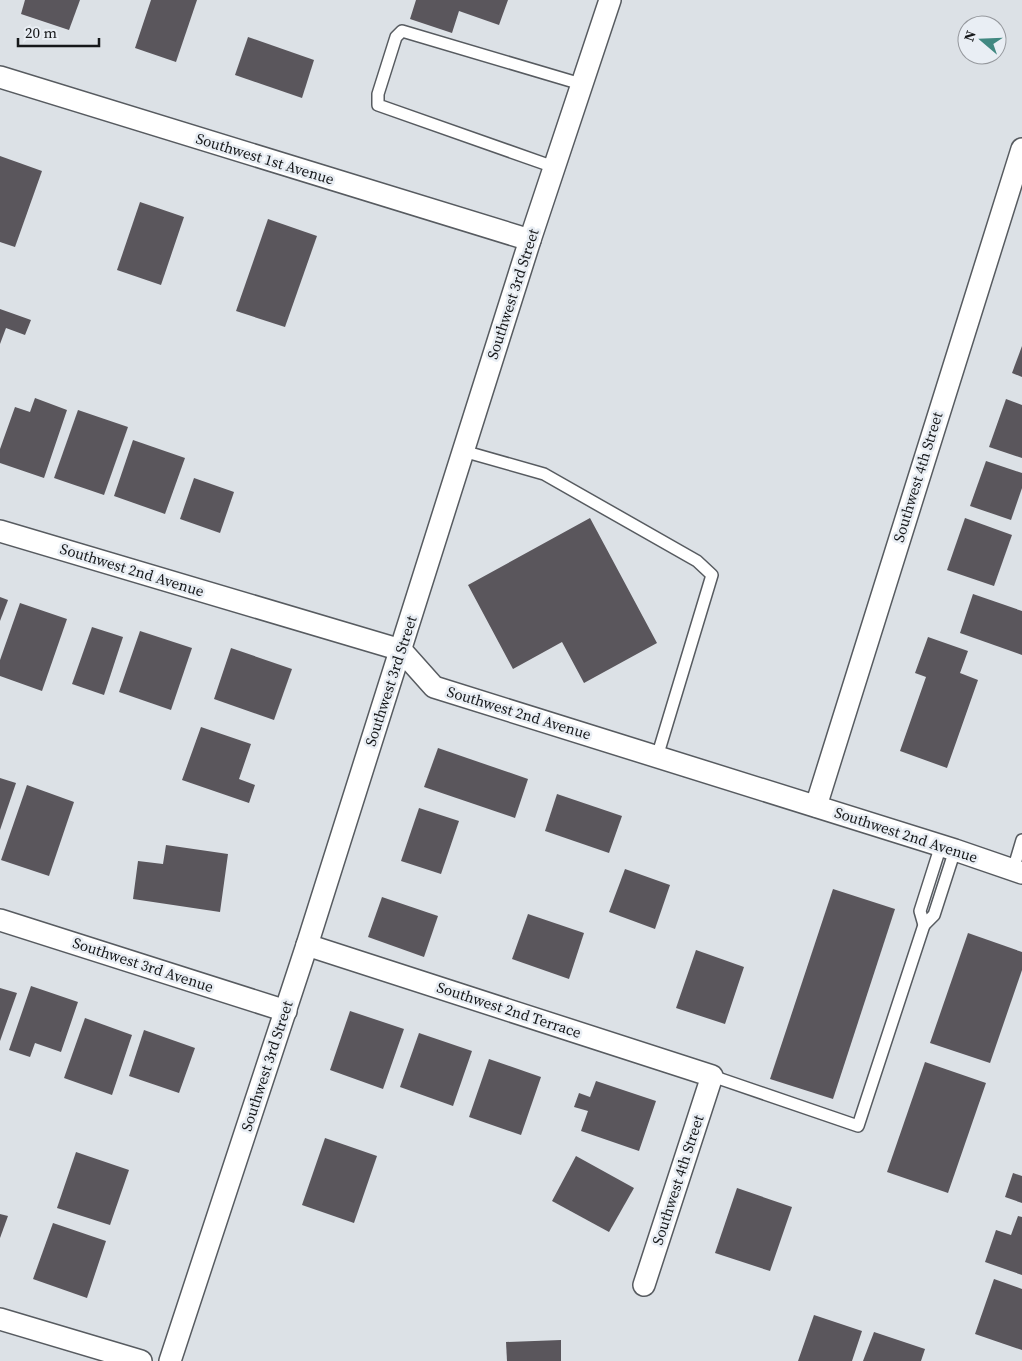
<svg xmlns="http://www.w3.org/2000/svg" width="1022" height="1361" viewBox="0 0 1022 1361" font-family="'Source Serif 4',serif">
<style>
.building{fill:#5a565c}
.lines{fill:none;stroke-linecap:round;stroke-linejoin:round}
.service-casing{stroke:#575b60;stroke-width:14}
.minor-casing{stroke:#575b60;stroke-width:24}
.service{stroke:#fff;stroke-width:11}
.minor{stroke:#fff;stroke-width:21}
.labels{text-anchor:middle;stroke-width:5;stroke-linejoin:round;paint-order:stroke}
.street-label{font-size:15px;fill:#16181a;stroke:#e9eef4}
</style>
<rect width="100%" height="100%" fill="#dce1e6"/>
<g class="building">
<path d="M25 0H80L69 30 21 14Z"/>
<path d="M151 0H197L176 62 135 48Z"/>
<path d="M416 0H508L499 25 459 11 452 33 410 19Z"/>
<path d="M248 37 314 60 302 98 235 75Z"/>
<path d="M0 156 42 171 15 247 0 242Z"/>
<path d="M140 202 184 217 161 285 117 270Z"/>
<path d="M268 219 317 236 285 327 236 311Z"/>
<path d="M0 309 31 320 25 335 6 328 0 344Z"/>
<path d="M1022 346V377L1012 373Z"/>
<path d="M35 398 67 410 44 478 0 463V449L15 407 30 412Z"/>
<path d="M1006 399 1022 405V458L989 447Z"/>
<path d="M78 410 128 427 104 495 54 478Z"/>
<path d="M133 440 185 458 165 514 114 496Z"/>
<path d="M986 461 1022 473V488L1011 520 970 506Z"/>
<path d="M194 478 234 492 220 533 180 519Z"/>
<path d="M590 518 657 643 584 683 562 642 513 669 468 585Z"/>
<path d="M965 518 1012 535 994 586 947 570Z"/>
<path d="M973 594 1022 611V655L960 633Z"/>
<path d="M0 597 8 600 0 621Z"/>
<path d="M20 603 67 619 42 691 0 676V660Z"/>
<path d="M92 627 123 637 104 695 72 684Z"/>
<path d="M140 631 192 648 171 710 119 692Z"/>
<path d="M928 637 968 651 960 673 978 680 947 768 900 751 926 677 915 673Z"/>
<path d="M231 648 292 669 274 720 214 699Z"/>
<path d="M201 727 251 744 239 779 255 785 249 803 182 780Z"/>
<path d="M438 748 528 779 515 818 424 787Z"/>
<path d="M0 778 16 783 0 830Z"/>
<path d="M27 785 74 802 49 876 1 860Z"/>
<path d="M557 794 622 816 609 853 545 831Z"/>
<path d="M419 808 459 821 441 874 401 861Z"/>
<path d="M166 845 228 854 220 912 133 899 138 861 163 864Z"/>
<path d="M625 869 670 885 655 929 609 912Z"/>
<path d="M833 889 895 909 833 1099 770 1079Z"/>
<path d="M382 897 438 916 424 957 368 937Z"/>
<path d="M528 914 584 933 569 979 512 959Z"/>
<path d="M968 933 1022 952V970L990 1063 930 1043Z"/>
<path d="M696 950 744 967 725 1024 676 1008Z"/>
<path d="M31 986 78 1002 61 1052 35 1043 30 1057 9 1050Z"/>
<path d="M0 988 17 993 0 1041Z"/>
<path d="M350 1011 404 1029 383 1089 330 1070Z"/>
<path d="M85 1018 132 1035 112 1095 64 1078Z"/>
<path d="M144 1030 195 1048 179 1093 129 1076Z"/>
<path d="M419 1033 472 1051 453 1106 400 1087Z"/>
<path d="M489 1059 541 1077 521 1135 469 1117Z"/>
<path d="M925 1062 986 1083 948 1193 887 1172Z"/>
<path d="M596 1081 656 1101 639 1151 581 1131 588 1111 574 1107 579 1093 590 1097Z"/>
<path d="M325 1138 377 1156 354 1223 302 1205Z"/>
<path d="M76 1152 129 1170 110 1225 57 1208Z"/>
<path d="M576 1156 634 1188 609 1232 552 1201Z"/>
<path d="M1013 1173 1022 1176V1203L1005 1197Z"/>
<path d="M737 1188 792 1207 770 1271 715 1253Z"/>
<path d="M0 1214 8 1216 0 1238Z"/>
<path d="M1018 1216 1022 1217V1275L985 1262 996 1230 1011 1235Z"/>
<path d="M53 1223 106 1241 87 1298 33 1279Z"/>
<path d="M994 1279 1022 1289V1350L975 1334Z"/>
<path d="M814 1315 862 1331 852 1361H798Z"/>
<path d="M874 1332 925 1349 921 1361H863Z"/>
<path d="M561 1340V1361H507L506 1342Z"/>
</g>
<g class="lines">
<g class="service-casing">
<g id="service">
<path d="M554 167 378 105V94L396 37 402 31 581 84"/>
<path d="M463 451 544 474 697 561 712 575 657 757"/>
<path d="M941 845 920 911 924 925 934 915 955 850"/>
<path d="M1013 870 1022 840"/>
<path d="M712 1076 858 1126 924 925"/>
</g>
</g>
<g class="minor-casing">
<g id="minor">
<path d="M0 77 530 240"/>
<path d="M0 531 401 650 434 687 955 850 1022 873"/>
<path d="M816 806 1022 149"/>
<path d="M0 920 286 1011"/>
<path d="M307 945 712 1076 644 1285"/>
<path d="M0 1319 141 1361"/>
<path d="M170 1361 307 945 530 240 610 0"/>
</g>
</g>
<use href="#service" class="service"/>
<use href="#minor" class="minor"/>
</g>
<g class="labels">
<g class="street-label">
<text transform="translate(265 159) rotate(17)" y="5">Southwest 1st Avenue</text>
<text transform="translate(513 294) rotate(-72)" y="5">Southwest 3rd Street</text>
<text transform="translate(918 477) rotate(-73)" y="5">Southwest 4th Street</text>
<text transform="translate(132 570) rotate(17)" y="5">Southwest 2nd Avenue</text>
<text transform="translate(391 681) rotate(-72)" y="5">Southwest 3rd Street</text>
<text transform="translate(519 713) rotate(17)" y="5">Southwest 2nd Avenue</text>
<text transform="translate(906 835) rotate(18)" y="5">Southwest 2nd Avenue</text>
<text transform="translate(143 965) rotate(18)" y="5">Southwest 3rd Avenue</text>
<text transform="translate(509 1010) rotate(18)" y="5">Southwest 2nd Terrace</text>
<text transform="translate(267 1066) rotate(-72)" y="5">Southwest 3rd Street</text>
<text transform="translate(678 1180) rotate(-72)" y="5">Southwest 4th Street</text>
</g>
</g>
<g transform="translate(982 40) rotate(289)"><circle r="24" fill="#e9eef4" stroke="#95989d"/>
<path d="M0-4L9 19L0 12L-9 19Z" fill="#418881"/>
<text y="-8" font-size="14" font-weight="bold" text-anchor="middle" fill="#16181a">N</text>
</g>
<path d="M18 38v8h81v-8" fill="none" stroke="#16181a" stroke-width="2.5"/>
<text x="25" y="38" font-size="15" fill="#16181a" stroke="#e9eef4" stroke-width="4" paint-order="stroke">20 m</text>
</svg>
